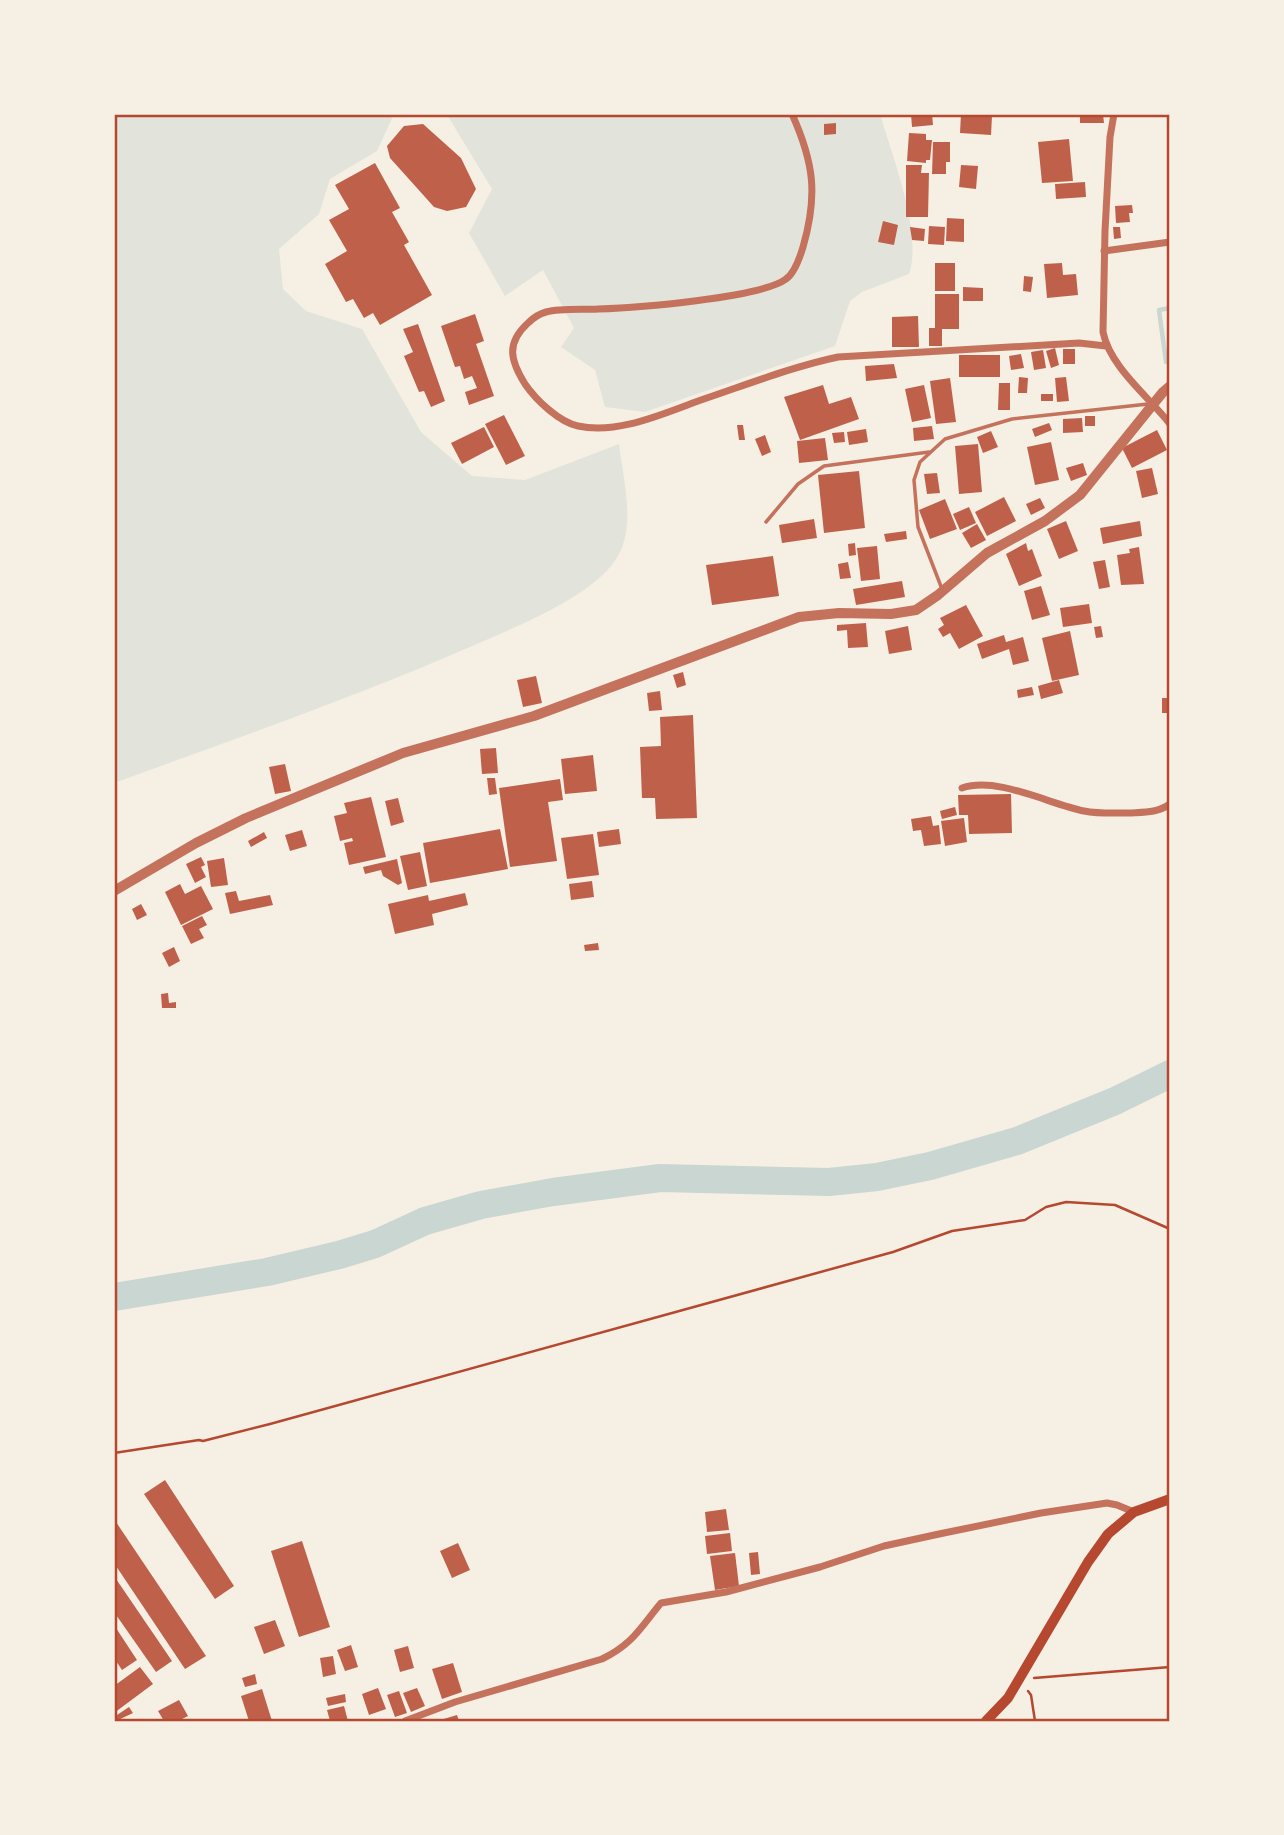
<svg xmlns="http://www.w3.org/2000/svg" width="1284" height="1835" viewBox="0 0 1284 1835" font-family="Helvetica,sans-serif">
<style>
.green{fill:#e2e4dc}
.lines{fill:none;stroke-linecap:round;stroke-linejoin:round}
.stream{stroke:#c9d6d2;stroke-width:4.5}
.river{stroke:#c9d6d2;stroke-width:28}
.building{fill:#bf614a}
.path{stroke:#b5482f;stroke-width:2.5}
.service{stroke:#c5725c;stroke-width:3.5}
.minor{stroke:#c5725c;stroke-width:7}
.tertiary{stroke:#c5725c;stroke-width:10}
.secondary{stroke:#b5482f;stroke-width:10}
.neatline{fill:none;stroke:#b5482f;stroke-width:2.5}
</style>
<rect width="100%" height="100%" fill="#f6efe4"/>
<g class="green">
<path d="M114 114H394L377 151 330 179 319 214 279 249 283 289 306 311 362 329 421 432 472 476 525 480 619 444C623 479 637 528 616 559 592 597 517 626 477 644 358 696 235 739 114 783Z"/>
<path d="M438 114H880C892 155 923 234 909 274L862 292 850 301 835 346 645 412 605 407 595 370 561 347 574 328 543 270 505 296 469 233 492 189 449 118Z"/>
</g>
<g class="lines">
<path class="stream" d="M1166 362 1159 310 1170 308"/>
<path class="river" d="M114 1297 267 1272 339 1255 375 1244 425 1221 481 1205 553 1192 660 1178 829 1182 877 1177 930 1166 1017 1141 1115 1101 1170 1074"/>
</g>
<g class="building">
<path d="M911 114H932L933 125 912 127Z"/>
<path d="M961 114 992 116 991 135 960 133Z"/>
<path d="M1080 114H1103L1104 123H1080Z"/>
<path d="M836 123V134L824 135V124Z"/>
<path d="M423 124 461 158 476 189 466 207 447 211 434 207 390 158 387 146 404 126Z"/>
<path d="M909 133 926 134V140H932L930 160H926V163L907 161Z"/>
<path d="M1069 139 1073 181 1042 183 1038 142Z"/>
<path d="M933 142H950V162H946V174H932Z"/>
<path d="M375 163 400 208 392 212 409 242 404 245 432 295 380 325 373 313 364 318 353 299 346 302 325 264 347 251 329 220 349 209 335 185Z"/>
<path d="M906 165H922L921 173H929L928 217H906Z"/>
<path d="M961 165 978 166 976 189 959 187Z"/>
<path d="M1085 182 1086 197 1056 199 1055 184Z"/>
<path d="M1132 205 1133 213H1129L1130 222 1116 223 1115 206Z"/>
<path d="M947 218 964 219V242L946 241Z"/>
<path d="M883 221 898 225 894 245 878 242Z"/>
<path d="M929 226 945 227 944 245 928 244Z"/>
<path d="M910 227 925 229 924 241 912 240Z"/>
<path d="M1113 227H1120L1121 238 1114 239Z"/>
<rect x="935" y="263" width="20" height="28"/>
<path d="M1062 263 1063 275 1076 274 1078 295 1047 298 1044 264Z"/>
<path d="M1024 276 1033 277 1031 292 1023 291Z"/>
<path d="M963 287 983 288V301H963Z"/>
<path d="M935 294H959V329H942V346H929V328H935Z"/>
<path d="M475 314 484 341 476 344 494 396 469 405 465 392 477 388 472 376 464 379 460 366 455 367 441 326Z"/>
<path d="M918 316 919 347H892V317Z"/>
<path d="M418 324 445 401 431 407 424 391 419 392 404 356 413 352 403 329Z"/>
<path d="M1055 348 1059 365 1051 368 1046 351Z"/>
<rect x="1063" y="349" width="12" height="15"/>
<path d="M1043 350 1046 368 1034 370 1031 352Z"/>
<path d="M1021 354 1024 368 1011 370 1009 356Z"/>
<rect x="959" y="355" width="41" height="22"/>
<path d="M894 364 897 378 866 381 865 366Z"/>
<path d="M1019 377 1028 378 1027 393H1018Z"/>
<path d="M1066 377 1069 401 1057 402 1055 378Z"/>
<path d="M950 378 956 422 936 424 930 381Z"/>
<path d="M999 383H1010V410H998Z"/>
<path d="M823 385 829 404 851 397 859 419 800 440 784 397Z"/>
<path d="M924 385 931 418 912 422 905 389Z"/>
<rect x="1041" y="394" width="12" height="7"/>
<path d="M504 415 525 456 506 465 485 424Z"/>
<rect x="1085" y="416" width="10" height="10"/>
<path d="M1082 418 1083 432 1063 433V419Z"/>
<path d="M1049 423 1052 430 1035 437 1032 429Z"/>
<path d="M737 425H743L745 440H739Z"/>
<path d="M932 426 934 439 914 441 913 428Z"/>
<path d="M484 427 494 447 462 464 451 443Z"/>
<path d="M866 429 868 442 849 445 847 432Z"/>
<path d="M1157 430 1167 450 1132 468 1122 448Z"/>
<path d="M991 431 998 447 983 453 977 437Z"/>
<path d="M844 432 845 442 834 443 832 433Z"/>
<path d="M765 435 771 452 762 456 755 439Z"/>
<path d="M825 438 828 460 799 463 797 441Z"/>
<path d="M1051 442 1059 480 1035 485 1027 447Z"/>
<path d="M978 444 982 492 959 494 955 446Z"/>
<path d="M1083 463 1087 475 1071 481 1066 468Z"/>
<path d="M1152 468 1158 494 1142 498 1136 471Z"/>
<path d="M859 471 865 528 824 533 818 475Z"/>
<path d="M937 473 940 493 927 494 924 474Z"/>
<path d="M1004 497 1016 521 987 536 975 512Z"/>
<path d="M1040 498 1045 508 1031 515 1026 504Z"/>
<path d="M945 499 957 529 930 539 919 510Z"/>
<path d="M969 507 976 523 960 530 953 514Z"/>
<path d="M814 519 817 538 782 543 779 525Z"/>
<path d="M1066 521 1078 551 1059 559 1047 529Z"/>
<path d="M1140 521 1142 536 1103 544 1100 528Z"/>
<path d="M977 524 986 540 971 548 962 533Z"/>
<path d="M906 531 907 539 886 542 884 534Z"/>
<path d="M855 543 856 555 849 556 848 544Z"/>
<path d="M1026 543 1028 551 1032 549 1042 576 1019 586 1006 554Z"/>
<path d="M877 546 880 579 861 581 857 548Z"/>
<path d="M1139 547 1144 584 1121 585 1117 555 1130 553 1129 549Z"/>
<path d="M773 556 779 596 712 605 706 565Z"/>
<path d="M1105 560 1110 587 1099 589 1093 562Z"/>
<path d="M848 562 851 578 840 579 838 564Z"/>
<path d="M902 581 905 597 856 605 853 589Z"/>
<path d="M1041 586 1050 615 1032 620 1024 591Z"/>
<path d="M1089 604 1092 623 1063 627 1060 608Z"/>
<path d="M966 605 983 636 959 649 950 633 943 637 938 629 944 625 940 618Z"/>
<path d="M866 623 868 647 848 648 847 630 837 631V625Z"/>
<path d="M908 626 912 650 889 654 885 631Z"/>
<path d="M1101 626 1103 637 1096 638 1094 627Z"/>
<path d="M1070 631 1079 675 1052 681 1042 638Z"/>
<path d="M1004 635 1006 642 1023 637 1029 661 1013 665 1009 649 982 659 977 644Z"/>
<path d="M683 672 686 685 677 688 673 675Z"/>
<path d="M536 676 542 703 523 707 517 680Z"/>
<path d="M1059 680 1063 693 1041 699 1038 686Z"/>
<path d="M1032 687 1034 695 1018 698 1017 690Z"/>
<path d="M660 691 662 710 649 711 647 693Z"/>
<rect x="1162" y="698" width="8" height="15"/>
<path d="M693 715 697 818 656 819 655 798H642L640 747 661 746 660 717Z"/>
<path d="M496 748 498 773 482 774 480 749Z"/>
<path d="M593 755 597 791 565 794 561 759Z"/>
<path d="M285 764 291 791 275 794 269 767Z"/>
<path d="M487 778H495L497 794 489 795Z"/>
<path d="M560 779 563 800 548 802 557 861 510 867 499 788Z"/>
<path d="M1011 794 1012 833 969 834 968 815H959L958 795Z"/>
<path d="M371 797 386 857 349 865 344 843 353 841 352 838 340 841 334 816 347 813 344 803Z"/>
<path d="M398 798 404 822 391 826 385 801Z"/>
<path d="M955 807 957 815 942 819 940 811Z"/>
<path d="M931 816 933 826 939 825 941 844 924 846 921 830 913 831 911 819Z"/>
<path d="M964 818 967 842 945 846 941 821Z"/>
<path d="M500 829 508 869 430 883 423 843Z"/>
<path d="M619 829 621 844 599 847 597 832Z"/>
<path d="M302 830 307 846 290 851 285 835Z"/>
<path d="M264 832 267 838 251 847 248 841Z"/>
<path d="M593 834 599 875 567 879 561 838Z"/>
<path d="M420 852 427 886 408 890 400 856Z"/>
<path d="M201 857 205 865 201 867 206 877 195 883 186 864Z"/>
<path d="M224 858 228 885 211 887 207 861Z"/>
<path d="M397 859 402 883 398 885 383 876 381 870 365 874 363 867Z"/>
<path d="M592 881 594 897 571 900 569 884Z"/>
<path d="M180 884 185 894 201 886 213 909 181 925 165 892Z"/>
<path d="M236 891 239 901 270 895 273 905 230 914 225 893Z"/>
<path d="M465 893 468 905 432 914 434 925 395 934 388 904 428 895 429 901Z"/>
<path d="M141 904 147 915 137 920 132 909Z"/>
<path d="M202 916 207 925 199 929 204 938 191 944 182 926Z"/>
<path d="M598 943 599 950 585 951 584 945Z"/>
<path d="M174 947 180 961 169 967 162 953Z"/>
<path d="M168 993 169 1003 176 1002V1008H162L161 994Z"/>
<path d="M165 1480 234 1586 215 1599 144 1494Z"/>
<path d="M726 1509 729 1530 707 1532 705 1512Z"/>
<path d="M114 1519 206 1656 185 1669 114 1563Z"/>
<path d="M730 1533 732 1551 707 1554 705 1536Z"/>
<path d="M302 1541 330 1627 299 1637 271 1551Z"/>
<path d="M458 1543 470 1570 452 1578 440 1551Z"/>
<path d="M758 1552 760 1574 751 1575 749 1553Z"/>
<path d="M735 1553 739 1586 715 1590 710 1556Z"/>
<path d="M114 1576 172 1661 156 1672 114 1612Z"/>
<path d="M275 1620 285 1646 264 1654 254 1627Z"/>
<path d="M114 1625 137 1660 122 1670 114 1658Z"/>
<path d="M351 1645 358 1667 345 1671 337 1650Z"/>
<path d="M408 1646 414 1668 400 1672 394 1650Z"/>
<path d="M333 1656 336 1674 323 1677 320 1658Z"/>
<path d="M453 1663 462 1692 442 1699 432 1669Z"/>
<path d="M140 1667 153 1684 114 1713V1686Z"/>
<path d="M255 1674 257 1684 245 1687 242 1678Z"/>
<path d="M378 1688 386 1709 369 1715 362 1694Z"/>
<path d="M417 1688 425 1706 411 1712 403 1693Z"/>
<path d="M262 1689 272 1721H249L241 1696Z"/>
<path d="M399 1691 407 1713 395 1717 387 1695Z"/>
<path d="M345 1694 346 1702 328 1706 326 1698Z"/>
<path d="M179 1700 188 1716 178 1721H164L158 1711Z"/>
<path d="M344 1706 348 1721H330L327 1710Z"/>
<path d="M129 1707 133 1713 116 1721 114 1717Z"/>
<path d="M457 1715 459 1721H437Z"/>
</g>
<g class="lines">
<g class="path">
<path d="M114 1453 199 1440 203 1441 270 1424 893 1252 952 1231 1025 1220 1046 1207 1066 1202 1115 1205 1170 1229"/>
<path d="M1034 1678 1170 1667"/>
<path d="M1028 1691 1031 1695 1035 1721"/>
</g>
<g class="service">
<path d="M766 522 798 484 824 466 929 452"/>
<path d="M942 589 918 527 914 480 920 462 945 439 1012 419 1148 404"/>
</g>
<g class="minor">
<path d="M792 114C814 163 818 195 803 247 800 257 795 273 786 279 761 298 634 308 598 309 582 310 561 308 546 312 539 314 532 319 528 323 506 343 510 360 525 384 536 400 559 422 578 426 618 435 664 413 701 400 746 385 791 367 838 357L1079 343 1106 346"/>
<path d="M1114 114 1110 137 1105 231 1103 332C1110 367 1148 396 1170 424"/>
<path d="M1104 251 1170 242"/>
<path d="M962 788C997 776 1049 804 1084 811 1099 814 1114 813 1128 813 1145 812 1157 813 1170 804"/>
<path d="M405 1721 455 1702 602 1659C633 1644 640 1628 661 1603L726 1592 820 1567 884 1546 939 1534 1041 1513 1107 1503 1117 1505 1134 1512"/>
</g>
<path class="tertiary" d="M114 891 196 843 246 818 403 753 534 716 799 617 839 613 891 614 916 610 938 595 987 553 1045 521 1080 495 1163 392 1170 386"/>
<path class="secondary" d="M986 1721 1008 1698 1088 1562 1108 1534 1134 1512 1170 1499"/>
</g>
<rect width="1284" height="1835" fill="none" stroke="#f6efe4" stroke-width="231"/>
<rect x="116" y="116" width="1052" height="1604" class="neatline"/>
</svg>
